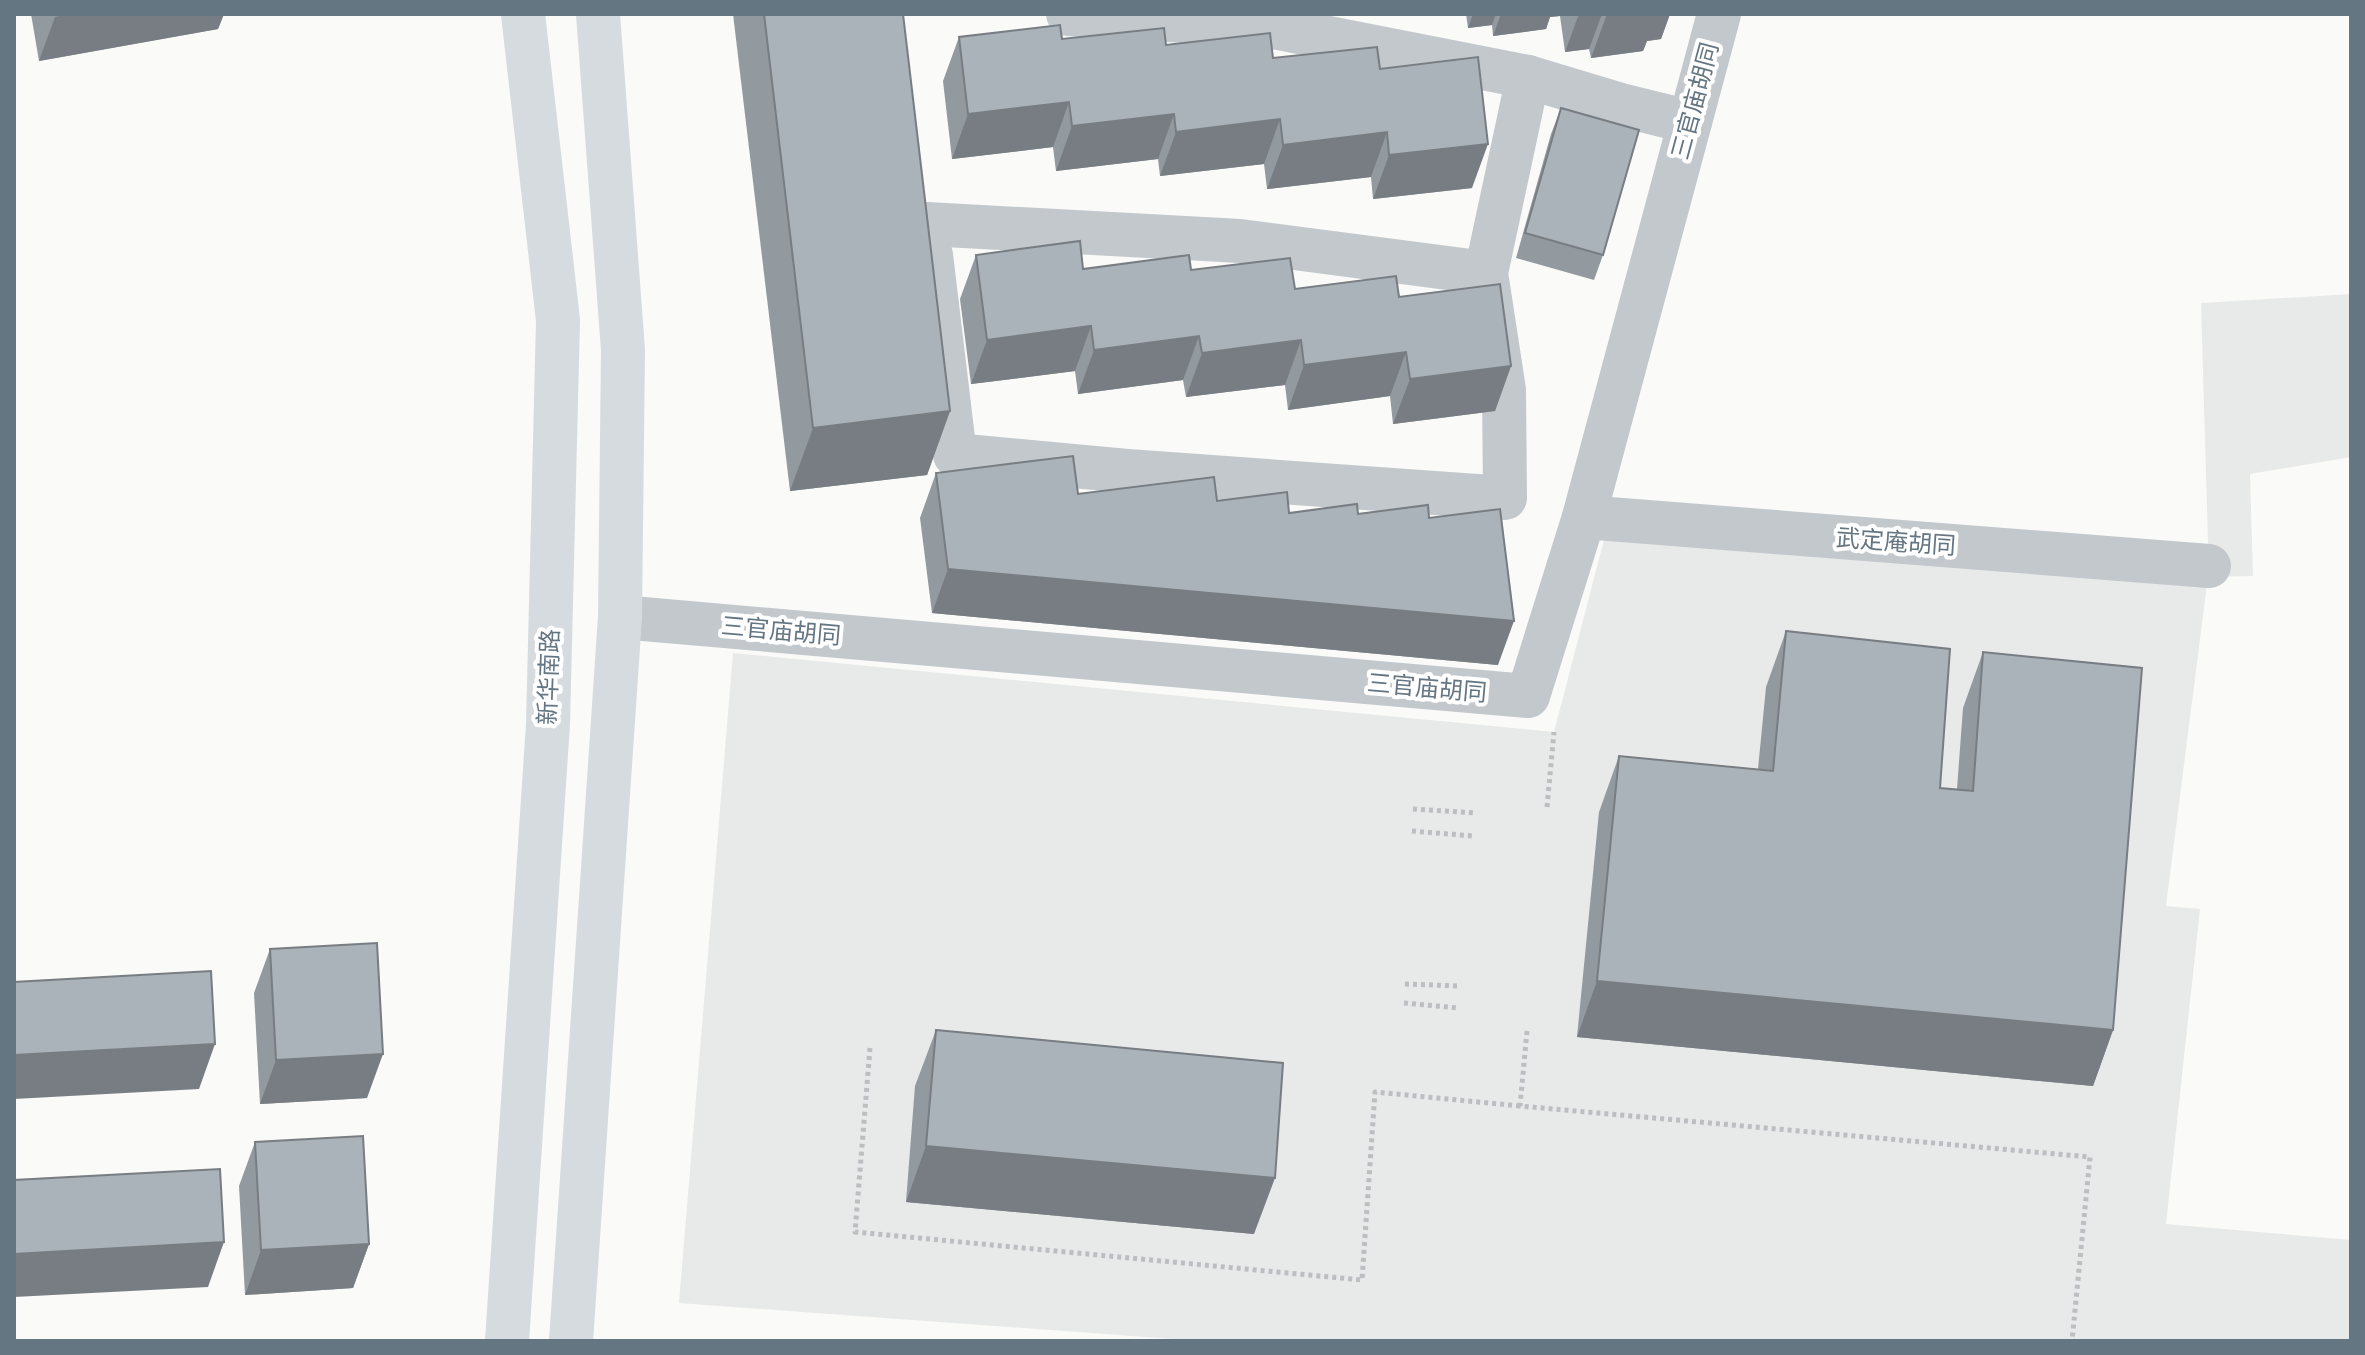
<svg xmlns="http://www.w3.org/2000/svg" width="2365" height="1355" viewBox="0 0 2365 1355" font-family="Manrope,'Noto Sans SC',sans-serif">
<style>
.built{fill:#e8e9e9}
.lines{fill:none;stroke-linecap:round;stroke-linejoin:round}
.path{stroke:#bbbfc2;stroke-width:5;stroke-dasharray:4 4;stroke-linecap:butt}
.minor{stroke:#c3c8cc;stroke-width:44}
.major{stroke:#d6dbdf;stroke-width:44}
.wall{fill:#929a9f}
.shaded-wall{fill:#777d82}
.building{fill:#aab3b9;stroke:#777d82;stroke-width:2}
.labels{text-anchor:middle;stroke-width:8;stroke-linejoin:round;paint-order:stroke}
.street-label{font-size:24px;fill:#657683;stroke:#fff}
</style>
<rect width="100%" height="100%" fill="#fafaf8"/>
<g class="built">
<path d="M2351 294V457L2250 474 2253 576 2209 577 2201 303Z"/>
<path d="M1605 536 2207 584 2166 906 2200 909 2166 1224 2351 1240V1341H1200L679 1303 733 653 1554 732Z"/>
</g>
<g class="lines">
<g class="path">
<path d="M1547 807 1554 732"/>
<path d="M1413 809 1475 813"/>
<path d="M1412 831 1473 836"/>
<path d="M1405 984 1460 986"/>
<path d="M1404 1003 1458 1008"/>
<path d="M1527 1031 1520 1106 2090 1157 2072 1341"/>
<path d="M870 1048 855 1232 1362 1280 1375 1092 1520 1106"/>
</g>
<g class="minor">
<path d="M1068 14 1268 26 1528 77 1621 105 1690 122"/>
<path d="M927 224 1240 241 1486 273"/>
<path d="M931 255 955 455 1127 471 1505 498 1504 390 1486 273 1528 77"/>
<path d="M1584 517 2209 566"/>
<path d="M620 617 1528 696 1584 517 1719 14"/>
</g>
<g class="major">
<path d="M507 1341 548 724 558 320 523 14"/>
<path d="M571 1341 620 617 623 350 598 14"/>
</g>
</g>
<g class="wall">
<path d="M31 14H224L218 29 39 61Z"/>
<path d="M733 14H903L950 411 927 475 790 491Z"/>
<path d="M1466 14H1670L1661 39 1647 41 1643 51 1591 58 1589 49 1565 52 1560 16 1550 17 1546 29 1493 36 1492 25 1468 28Z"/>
<path d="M959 37 1062 39 1166 45 1273 58 1380 69 1472 188 1373 199 1371 177 1267 189 1264 164 1160 176 1158 159 1056 171 1053 147 952 159 943 81Z"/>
<path d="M1561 108 1603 255 1594 280 1516 258 1551 134Z"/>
<path d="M976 255 1083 269 1191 270 1295 289 1399 297 1511 366 1495 411 1393 424 1390 396 1288 410 1285 385 1186 397 1183 380 1078 394 1075 371 971 384 960 299Z"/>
<path d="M936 473 1078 494 1217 501 1289 513 1358 514 1429 518 1498 665 932 613 920 518Z"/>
<path d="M1786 631 1940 788 1957 789 1963 708 1983 652 2113 1030 2093 1086 1577 1037 1599 812 1619 756 1758 769 1766 687Z"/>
<path d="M270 949 367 1098 260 1104 254 993Z"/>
<path d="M936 1030 1254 1234 906 1202 915 1086Z"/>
<path d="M255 1142 369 1244 353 1288 245 1295 239 1186Z"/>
</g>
<g class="shaded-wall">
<path d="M70 14H224L218 29 39 61 55 17Z"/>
<path d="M1473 14H1496L1492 25 1468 28Z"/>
<path d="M1501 14H1561L1560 16 1550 17 1546 29 1493 36Z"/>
<path d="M1579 14H1602L1589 49 1565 52Z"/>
<path d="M1607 14H1670L1661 39 1647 41 1643 51 1591 58Z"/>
<path d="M1069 102 1053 147 952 159 968 114Z"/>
<path d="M1174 114 1158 159 1056 171 1072 126Z"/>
<path d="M1280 119 1264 164 1160 176 1176 132Z"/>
<path d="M1387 132 1371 177 1267 189 1283 145Z"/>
<path d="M1488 144 1472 188 1373 199 1389 155Z"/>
<path d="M1091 326 1075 371 971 384 987 340Z"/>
<path d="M1199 336 1183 380 1078 394 1094 350Z"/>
<path d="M1301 340 1285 385 1186 397 1202 353Z"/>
<path d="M1406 352 1390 396 1288 410 1304 365Z"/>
<path d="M1511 366 1495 411 1393 424 1410 379Z"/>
<path d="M950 411 927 475 790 491 813 428Z"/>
<path d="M948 569 1514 621 1498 665 932 613Z"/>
<path d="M1597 981 2113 1030 2093 1086 1577 1037Z"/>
<path d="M215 1044 199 1089 14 1099V1055Z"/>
<path d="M383 1054 367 1098 260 1104 276 1060Z"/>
<path d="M926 1146 1275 1178 1254 1234 906 1202Z"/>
<path d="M224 1242 208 1287 14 1297V1254Z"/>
<path d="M369 1244 353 1288 245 1295 261 1250Z"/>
</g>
<g class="building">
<path d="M764 14H903L950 411 813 428Z"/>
<path d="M1060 25 1062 39 1164 28 1166 45 1270 33 1273 58 1377 47 1380 69 1478 57 1488 144 1389 155 1387 132 1283 145 1280 119 1176 132 1174 114 1072 126 1069 102 968 114 959 37Z"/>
<path d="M1561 108 1639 130 1603 255 1525 233Z"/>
<path d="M1080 241 1083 269 1189 255 1191 270 1290 258 1295 289 1396 276 1399 297 1500 284 1511 366 1410 379 1406 352 1304 365 1301 340 1202 353 1199 336 1094 350 1091 326 987 340 976 255Z"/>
<path d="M1073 456 1078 494 1214 477 1217 501 1287 492 1289 513 1357 504 1358 514 1428 505 1429 518 1500 509 1514 621 948 569 936 473Z"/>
<path d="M1786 631 1950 649 1940 788 1973 791 1983 652 2142 668 2113 1030 1597 981 1619 756 1773 771Z"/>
<path d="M377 943 383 1054 276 1060 270 949Z"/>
<path d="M211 971 215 1044 14 1055V982Z"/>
<path d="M936 1030 1283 1063 1275 1178 926 1146Z"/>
<path d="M363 1136 369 1244 261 1250 255 1142Z"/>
<path d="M220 1169 224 1242 14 1254V1180Z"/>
</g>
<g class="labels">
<g class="street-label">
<text transform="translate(1695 101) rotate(-75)" y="8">三官庙胡同</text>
<text transform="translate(1896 542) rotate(4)" y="8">武定庵胡同</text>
<text transform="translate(781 631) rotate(5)" y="8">三官庙胡同</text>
<text transform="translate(549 677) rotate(-88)" y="8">新华南路</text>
<text transform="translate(1427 688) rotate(5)" y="8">三官庙胡同</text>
</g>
</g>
<rect width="2365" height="1355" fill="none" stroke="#657683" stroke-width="32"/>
</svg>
